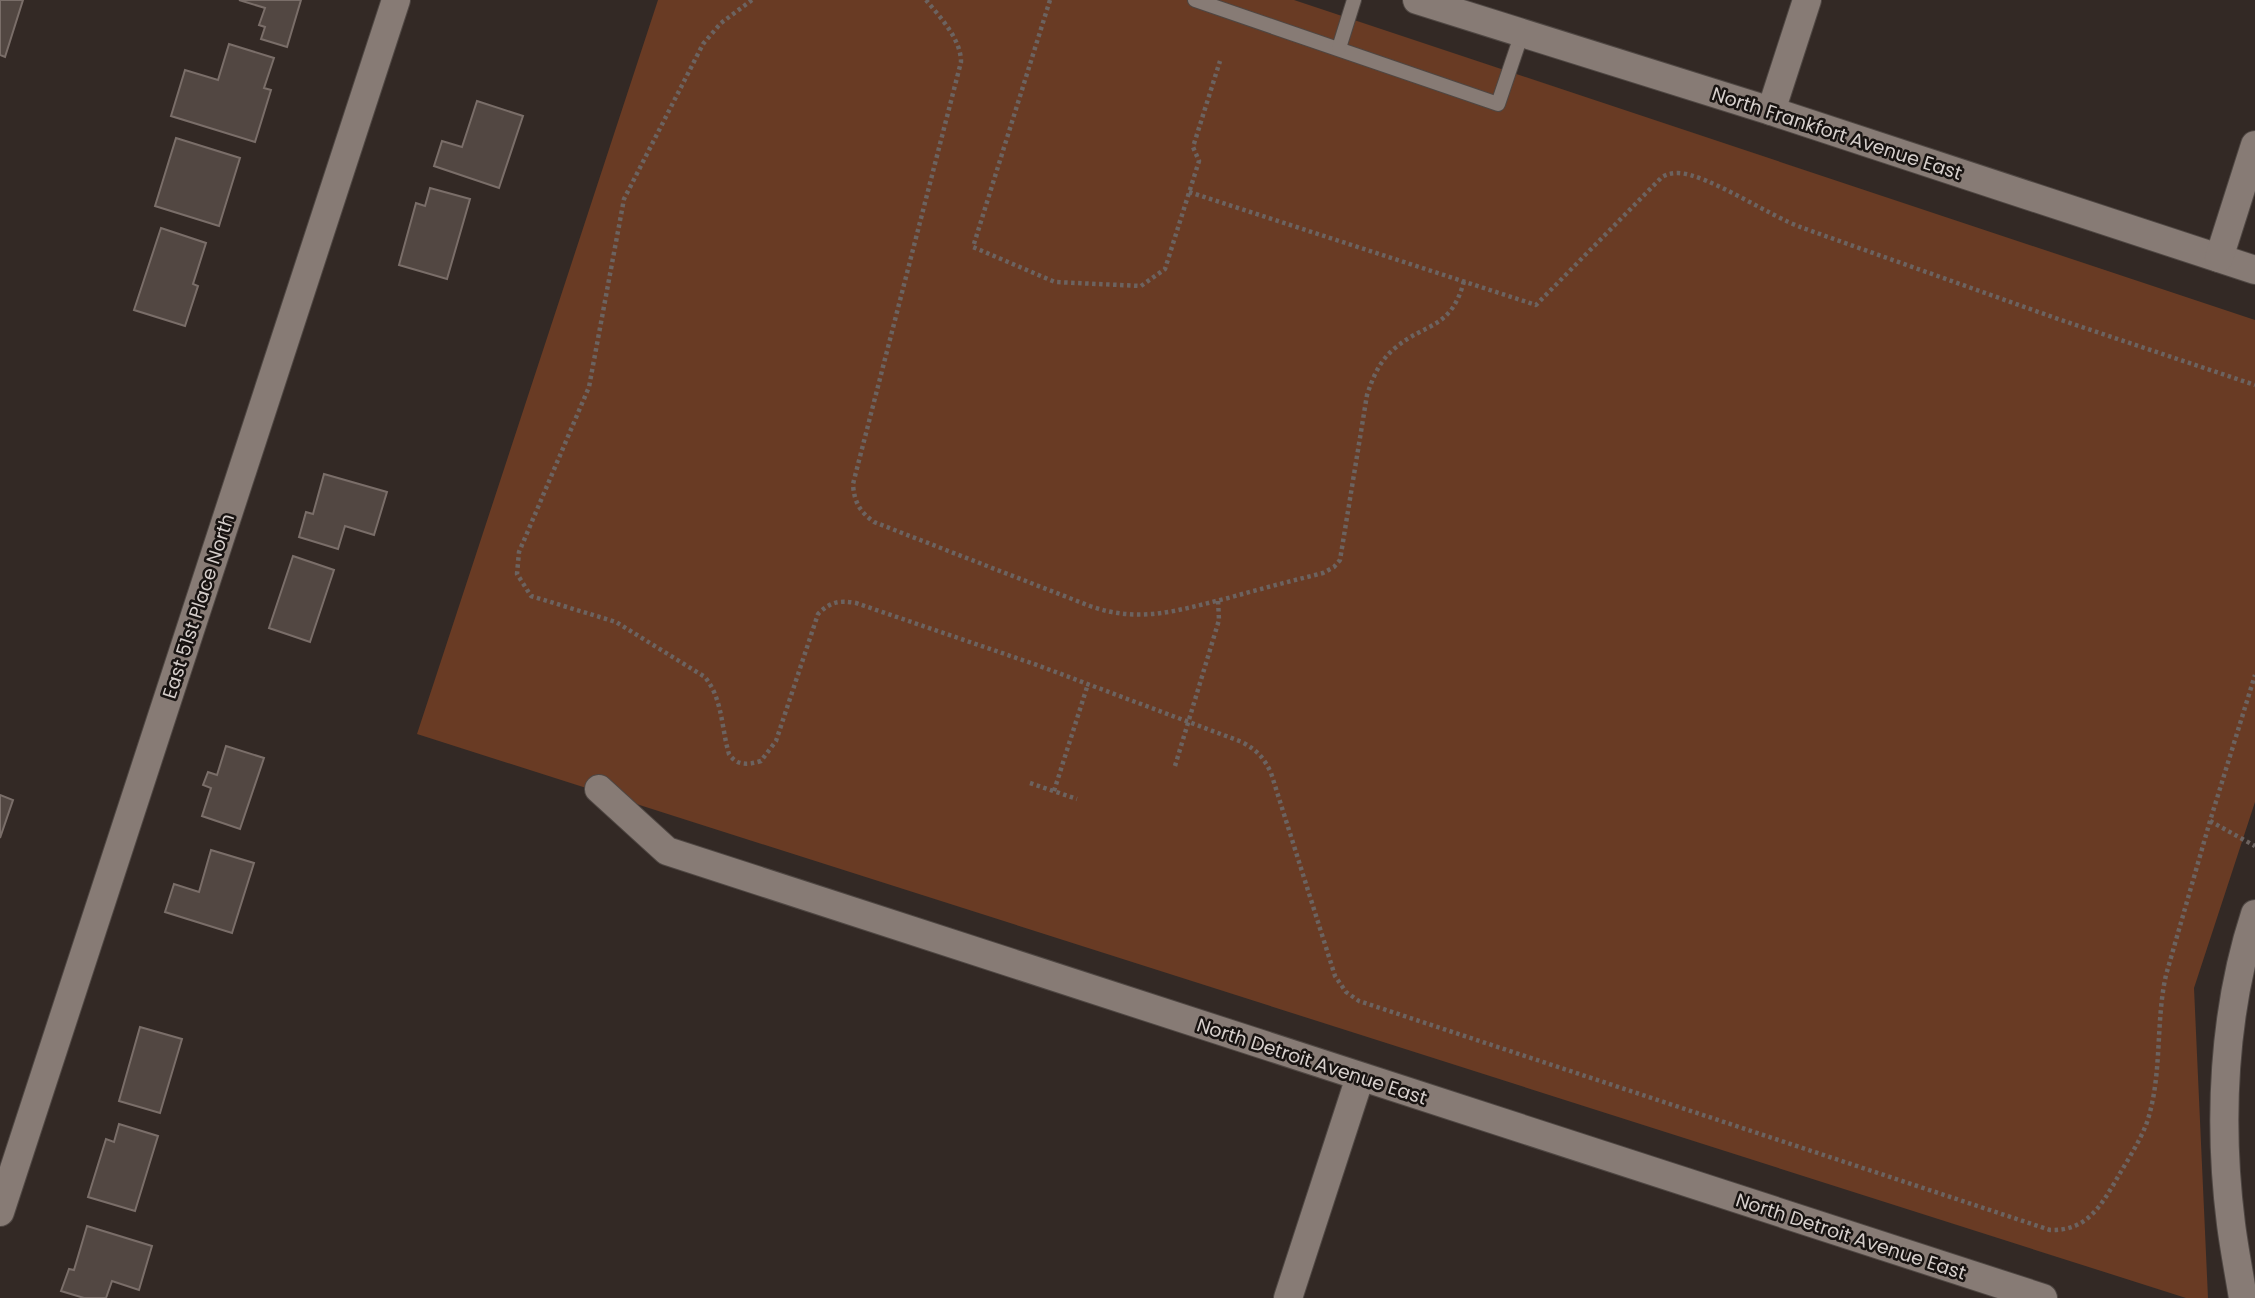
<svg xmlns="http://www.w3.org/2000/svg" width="2255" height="1298" viewBox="0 0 2255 1298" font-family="Poppins,sans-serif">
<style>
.green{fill:#693b24}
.building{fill:#524742;stroke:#7a6e69;stroke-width:2}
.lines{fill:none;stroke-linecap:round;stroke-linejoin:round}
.service-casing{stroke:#4f4743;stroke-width:16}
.minor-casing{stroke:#4f4743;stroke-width:30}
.path{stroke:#6c6360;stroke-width:4.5;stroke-dasharray:3.5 3.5;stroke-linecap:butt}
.service{stroke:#877b75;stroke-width:14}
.minor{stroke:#877b75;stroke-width:28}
.labels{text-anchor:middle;stroke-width:5;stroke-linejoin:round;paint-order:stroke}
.street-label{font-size:19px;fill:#d6cfcc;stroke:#181311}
</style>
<rect width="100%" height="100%" fill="#332925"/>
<path class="green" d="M658 0H1294L2255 320V802L2194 988 2208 1298H2186L417 734Z"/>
<g class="building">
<path d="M0 0H23L5 57 0 55Z"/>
<path d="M239 0H301L287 47 261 39 265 27 259 25 265 8Z"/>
<path d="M229 44 274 58 264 88 271 90 255 142 171 116 185 70 218 80Z"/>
<path d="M477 101 523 116 499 188 434 166 442 141 462 147Z"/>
<path d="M176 138 240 158 219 226 155 206Z"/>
<path d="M430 188 470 199 447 279 399 265 416 203 425 206Z"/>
<path d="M161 228 206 243 193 284 198 286 185 326 134 310Z"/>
<path d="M324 474 387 492 374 535 345 526 338 549 299 537 306 512 313 514Z"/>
<path d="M293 556 334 570 310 642 269 628Z"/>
<path d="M226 746 264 758 240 829 202 816 211 788 203 785 208 772 217 775Z"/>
<path d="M0 795 13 800 0 838Z"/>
<path d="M211 850 254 863 232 933 165 912 174 884 199 892Z"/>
<path d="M140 1027 182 1039 160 1113 119 1101Z"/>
<path d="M119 1124 158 1136 135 1211 88 1197 106 1139 114 1142Z"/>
<path d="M87 1226 152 1246 139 1290 112 1281 106 1298H84L61 1291 69 1269 74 1270Z"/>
</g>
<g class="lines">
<g class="service-casing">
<g id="service">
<path d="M1195 0 1498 104 1522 33"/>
<path d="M1339 48 1354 0"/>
</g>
</g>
<g class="minor-casing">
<g id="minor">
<path d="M1417 0 1771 111 2255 270"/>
<path d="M1771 111 1807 0"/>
<path d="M2219 258 2255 145"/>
<path d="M599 789 667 851 2043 1298"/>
<path d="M0 1212 396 0"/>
<path d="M1288 1298 1360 1077"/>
<path d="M2243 1298C2239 1273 2234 1248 2231 1224 2218 1122 2223 1012 2255 914"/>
</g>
</g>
<g class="path">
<path d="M752 0 721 23 703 44 624 199 589 387 519 552 517 574 531 596 616 622 705 677C723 700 721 727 729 754 737 766 748 765 761 761L776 741 818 614C830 602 839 600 856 603L1037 665 1242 742C1257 750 1264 758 1271 773L1335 976 1346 992 1359 1001 2050 1230C2085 1231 2099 1209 2115 1182 2125 1164 2138 1145 2146 1125 2163 1077 2155 1024 2166 975L2210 821 2255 675"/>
<path d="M926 0C940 17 961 39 961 62L853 484C854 502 860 512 874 522L1090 606C1140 624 1179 610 1228 598 1260 589 1291 581 1323 573L1334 567 1340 560 1367 395C1373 377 1380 360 1395 348 1426 322 1451 330 1464 281"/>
<path d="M1050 0 973 247 1055 282 1141 286 1165 269 1199 161 1193 147 1220 61"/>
<path d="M1189 192 1536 305 1662 177C1667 174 1672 173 1678 173 1708 174 1769 216 1803 228L2061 320 2255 385"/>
<path d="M1175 766 1219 620 1218 600"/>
<path d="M1030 783 1077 799"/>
<path d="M1054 791 1088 684"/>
<path d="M2210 821 2255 846"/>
</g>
<use href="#service" class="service"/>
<use href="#minor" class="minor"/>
</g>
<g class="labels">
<g class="street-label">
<text transform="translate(1837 133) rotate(18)" y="7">North Frankfort Avenue East</text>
<text transform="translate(198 606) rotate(-72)" y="7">East 51st Place North</text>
<text transform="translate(1312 1061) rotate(18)" y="7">North Detroit Avenue East</text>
<text transform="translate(1851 1236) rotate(18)" y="7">North Detroit Avenue East</text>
</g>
</g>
</svg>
